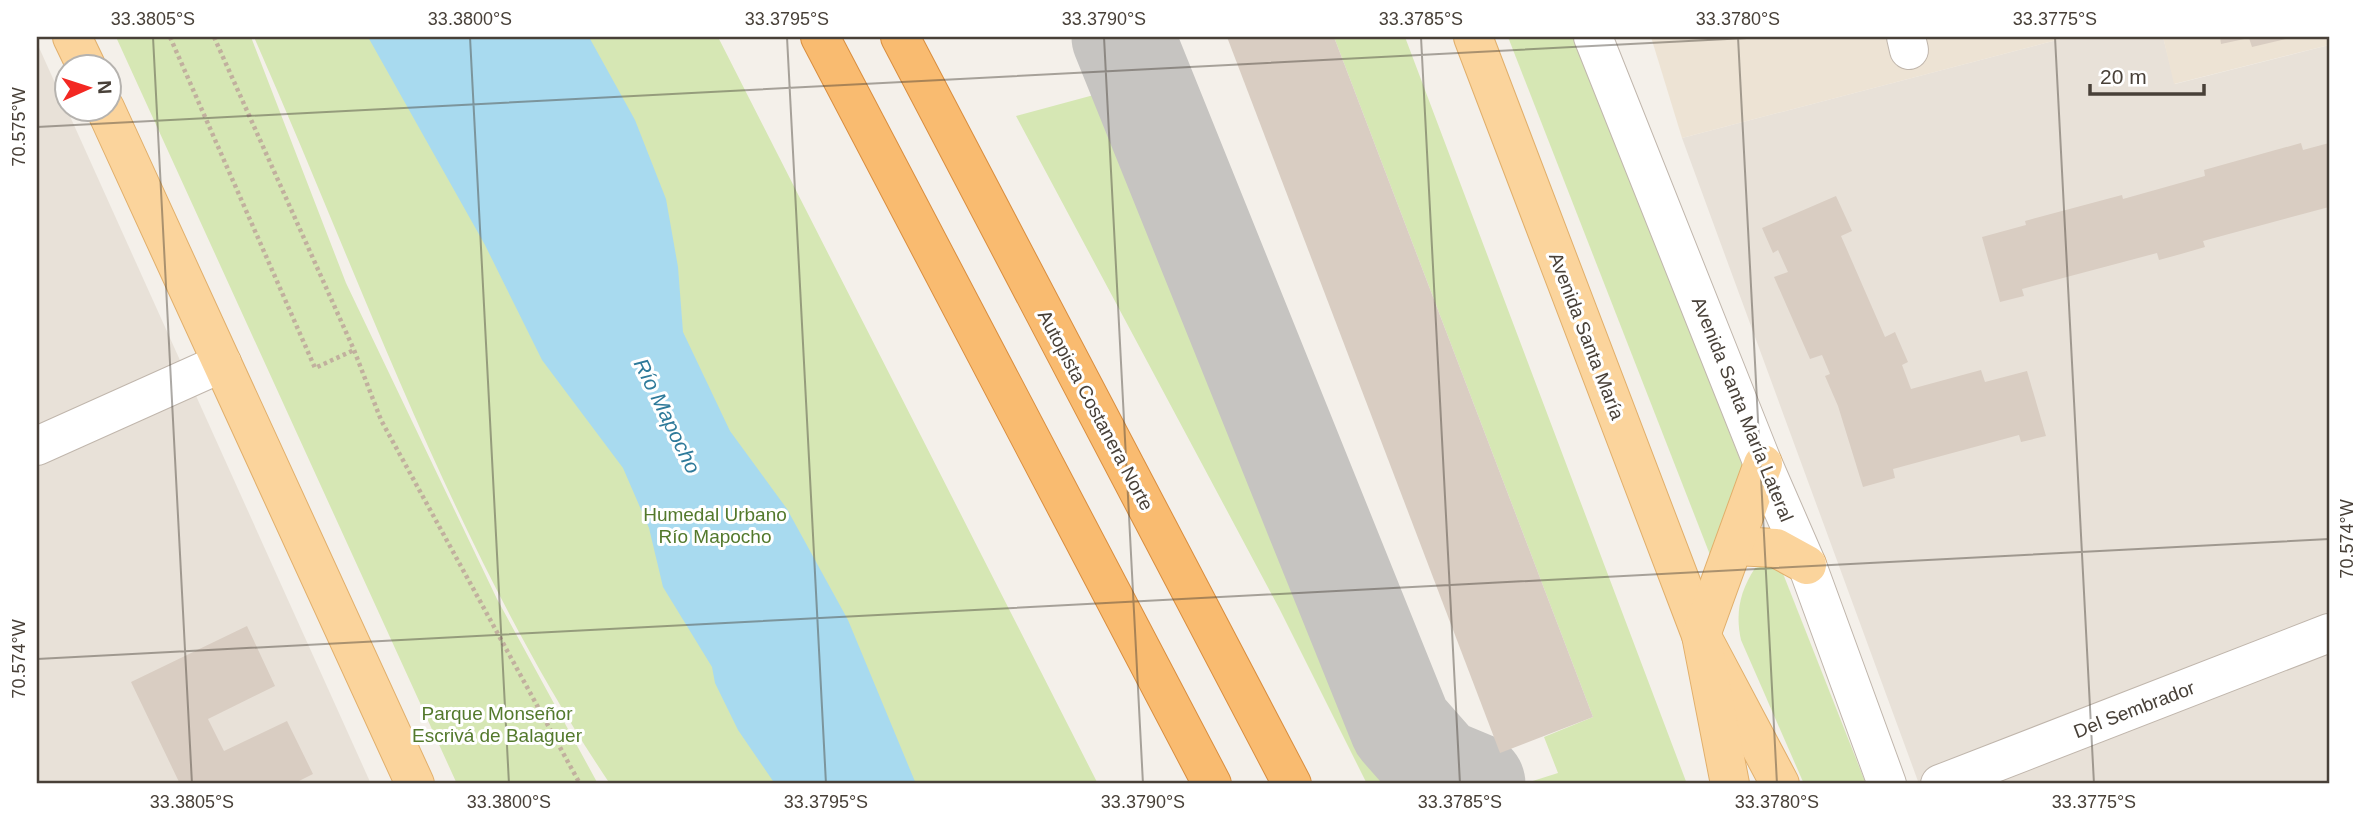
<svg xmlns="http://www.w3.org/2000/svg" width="2366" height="821" viewBox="0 0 2366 821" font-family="Arial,sans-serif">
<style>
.residential{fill:#e8e1d8}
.education{fill:#ede3d4}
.green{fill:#d6e7b4}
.water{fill:#a8daef}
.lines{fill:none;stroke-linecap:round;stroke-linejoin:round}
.taxiway{stroke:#c6c4c1;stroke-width:103}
.building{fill:#d9cdc2}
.minor-casing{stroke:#c0b6ac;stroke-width:40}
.major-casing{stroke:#e1af6b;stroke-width:40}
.highway-casing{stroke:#d98e3f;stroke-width:40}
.path{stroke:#c1b09e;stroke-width:4.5;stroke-dasharray:3.5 3.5;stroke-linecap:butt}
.minor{stroke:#fff;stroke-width:38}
.major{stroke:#fbd49c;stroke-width:38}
.highway{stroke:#f9bb70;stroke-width:38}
.ticks{fill:none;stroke:#484038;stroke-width:2;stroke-opacity:0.45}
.labels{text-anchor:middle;stroke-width:6;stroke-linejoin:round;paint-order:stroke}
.street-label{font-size:19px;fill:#484038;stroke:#fff}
.park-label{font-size:19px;fill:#53792c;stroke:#fff}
.water-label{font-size:21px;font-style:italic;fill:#2e7a9a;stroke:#fff}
.neatline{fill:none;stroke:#484038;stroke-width:2.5}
.ticks-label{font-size:18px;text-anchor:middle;fill:#484038}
</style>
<rect width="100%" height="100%" fill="#f4f0ea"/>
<g class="residential">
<path d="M2068 37H2163L2175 84 2329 45V784H1919L1682 138Z"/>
<path d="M37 43 371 784H37Z"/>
</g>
<g class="education">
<path d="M1651 37H2068L1682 138Z"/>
<path d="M2163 37H2329V45L2174 84Z"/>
</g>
<g class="green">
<path d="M116 37H251L346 283 497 599 598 784H457Z"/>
<path d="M254 37H718L1098 784H610C456 554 365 289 254 37Z"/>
<path d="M1334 37H1405L1687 784H1523L1558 773 1544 737 1593 717Z"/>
<path d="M1508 37H1574L1743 467 1712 560Z"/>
<path d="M1116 89 1320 603 1386 760 1418 784H1367L1279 608 1016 116Z"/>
<path d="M1769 565 1782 571 1866 784H1804L1741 640C1735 613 1740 591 1755 568Z"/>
</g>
<path class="water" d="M368 37H589L635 120 666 199 678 267 683 332 730 431 787 509 848 620 916 784H775L738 730 715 683 712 667 663 587 649 528 623 468 542 360 485 245Z"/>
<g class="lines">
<path class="taxiway" d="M1123 37 1401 727 1438 769 1474 784"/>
</g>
<g class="building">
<path d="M1227 37H1334L1593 717 1500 753Z"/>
<path d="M2220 37H2290V38L2252 47 2249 38 2221 44Z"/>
<path d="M2301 143 2303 150 2329 143V207L2203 241 2205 247 2181 254 2159 260 2157 253 2022 289 2024 296 2000 302 1982 237 2026 225 2025 221 2122 195 2123 199 2205 176 2204 170Z"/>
<path d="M1836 196 1852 231 1841 236 1885 337 1895 332 1908 362 1902 365 1911 389 1981 370 1985 382 2027 371 2046 436 2021 442 2019 435 1893 469 1895 478 1863 487 1838 406 1825 376 1830 374 1822 355 1810 359 1774 277 1788 272 1778 250 1773 253 1762 228Z"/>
<path d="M247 626 275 686 208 719 224 751 287 721 313 774 293 784H180L131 682Z"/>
</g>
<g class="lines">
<g class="minor-casing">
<g id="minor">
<path d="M1593 37 1763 464 1807 565 1887 784"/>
<path d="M1906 37 1909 50"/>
<path d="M37 446 222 363"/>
<path d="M1940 784 2329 633"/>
</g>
</g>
<g class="major-casing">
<g id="major">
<path d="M72 37 86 66"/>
<path d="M1473 37 1701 635 1780 784"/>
<path d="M105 108 415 784"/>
<path d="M1734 546 1776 548 1807 565"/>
<path d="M1730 784 1701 635 1763 464"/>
</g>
</g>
<g class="highway-casing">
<g id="highway">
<path d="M820 37 1212 784"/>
<path d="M900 37 1292 784"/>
</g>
</g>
<g class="path">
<path d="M170 37 315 368 354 350"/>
<path d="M214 37 354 350 381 420 580 784"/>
</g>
<use href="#minor" class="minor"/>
<use href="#major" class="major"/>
<use href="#highway" class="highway"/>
</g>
<path class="ticks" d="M153 37 192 784M470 37 509 784M787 37 826 784M1104 37 1143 784M1421 37 1460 784M1738 37 1777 784M2055 37 2094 784M37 127 1766 37M37 659 2329 539"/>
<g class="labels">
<g class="street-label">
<text transform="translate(1587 336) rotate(69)" y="7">Avenida Santa María</text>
<text transform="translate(1743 409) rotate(68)" y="7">Avenida Santa María Lateral</text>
<text transform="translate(1096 410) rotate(62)" y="7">Autopista Costanera Norte</text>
<text transform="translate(2134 709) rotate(-21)" y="7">Del Sembrador</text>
</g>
<g class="park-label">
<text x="715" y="521">Humedal Urbano<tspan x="715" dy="22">Río Mapocho</tspan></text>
<text x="497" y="720">Parque Monseñor<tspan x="497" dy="22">Escrivá de Balaguer</tspan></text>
</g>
<g class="water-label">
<text transform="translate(667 416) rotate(64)" y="7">Río Mapocho</text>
</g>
</g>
<rect width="2366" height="821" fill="none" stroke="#ffffff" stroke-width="77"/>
<g transform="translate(88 88) rotate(87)"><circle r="33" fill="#ffffff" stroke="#b6b3af" stroke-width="2"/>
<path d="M0-5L12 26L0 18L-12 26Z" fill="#f32822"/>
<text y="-10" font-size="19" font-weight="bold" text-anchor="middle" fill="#484038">N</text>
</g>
<path d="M2090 84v10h114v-10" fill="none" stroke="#484038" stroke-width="3.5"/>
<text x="2100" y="84" font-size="21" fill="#484038" stroke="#ffffff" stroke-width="5" paint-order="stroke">20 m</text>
<rect x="38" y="38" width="2290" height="744" class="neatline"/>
<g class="ticks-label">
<text x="153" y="25">33.3805°S</text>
<text x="470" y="25">33.3800°S</text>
<text x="787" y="25">33.3795°S</text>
<text x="1104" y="25">33.3790°S</text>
<text x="1421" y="25">33.3785°S</text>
<text x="1738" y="25">33.3780°S</text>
<text x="2055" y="25">33.3775°S</text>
<text transform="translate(19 127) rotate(-90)" y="6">70.575°W</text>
<text transform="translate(2347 539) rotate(-90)" y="6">70.574°W</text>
<text transform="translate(19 659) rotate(-90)" y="6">70.574°W</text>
<text x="192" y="808">33.3805°S</text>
<text x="509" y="808">33.3800°S</text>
<text x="826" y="808">33.3795°S</text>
<text x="1143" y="808">33.3790°S</text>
<text x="1460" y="808">33.3785°S</text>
<text x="1777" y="808">33.3780°S</text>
<text x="2094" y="808">33.3775°S</text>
</g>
</svg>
